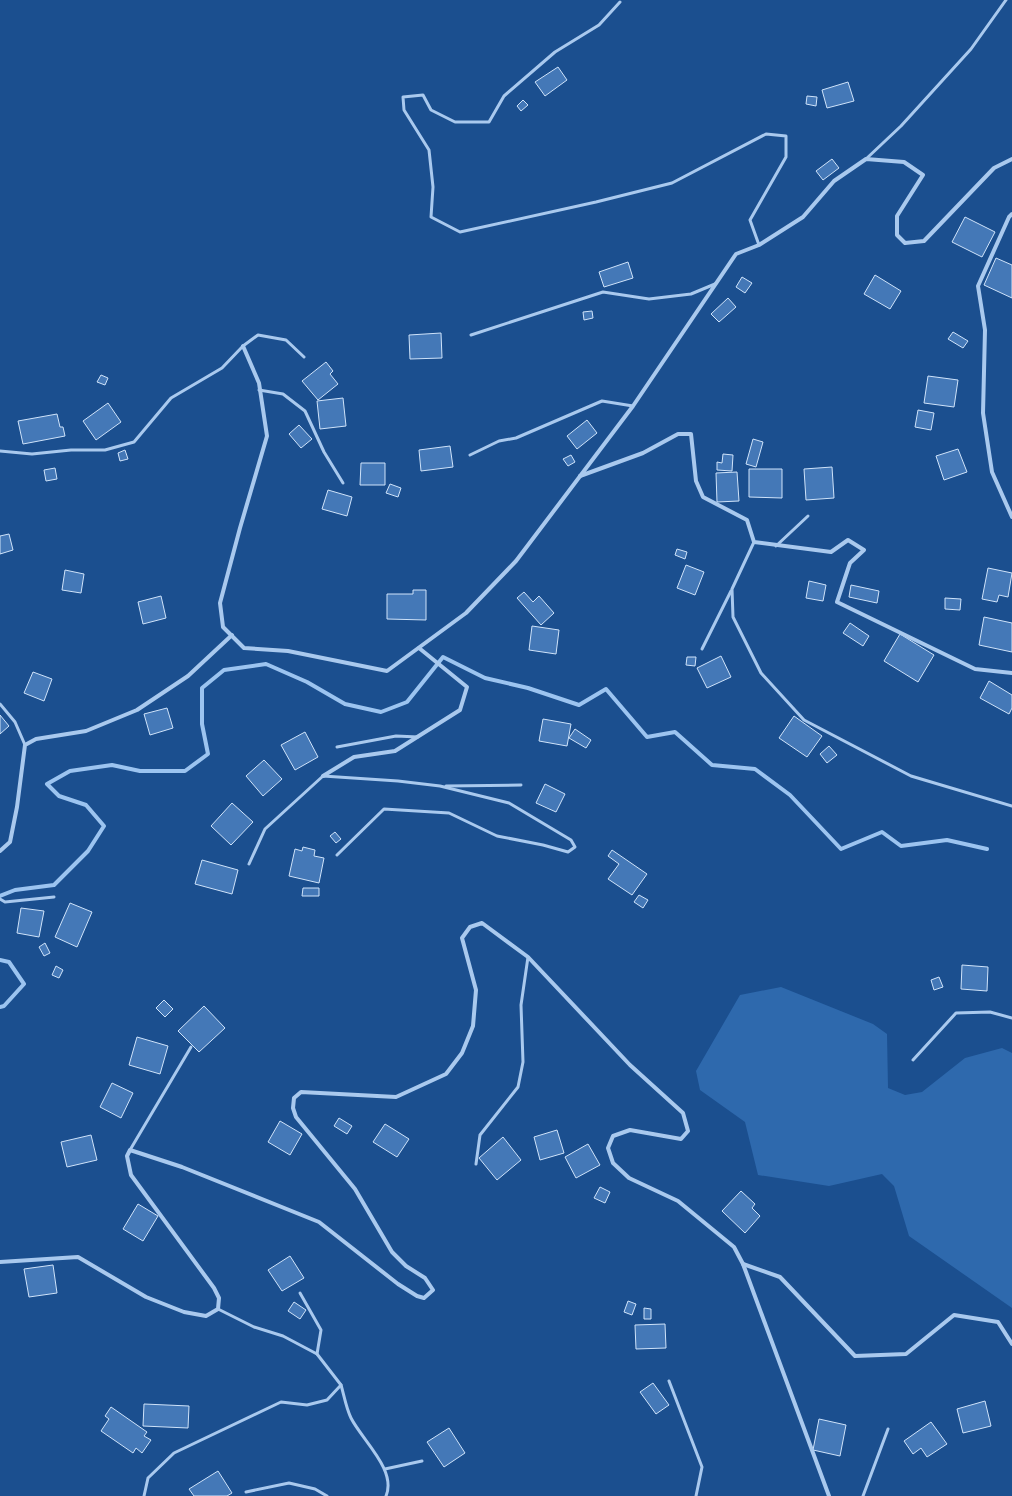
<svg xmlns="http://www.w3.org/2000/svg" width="1012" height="1496" viewBox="0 0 1012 1496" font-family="Poppins,sans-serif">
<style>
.green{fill:#2e69ad}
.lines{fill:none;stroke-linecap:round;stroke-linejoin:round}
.stream{stroke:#9cc4f0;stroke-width:4}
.building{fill:#4478b7;stroke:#cfe3fa}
.lane{stroke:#a9c9ee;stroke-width:3}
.street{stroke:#a9c9ee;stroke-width:4}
</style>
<rect width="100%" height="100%" fill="#1b4f8f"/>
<path class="green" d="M781 987 873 1024 887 1034 888 1088 905 1095 922 1092 965 1058 1002 1048 1012 1053V1308L909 1236 894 1186 882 1174 829 1186 758 1175 745 1122 700 1090 696 1071 740 995Z"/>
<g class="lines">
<g class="stream">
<path d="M0 896 15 890 54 885 88 851 104 826 86 805 59 796 47 784 70 771 112 765 140 771H185L208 754 202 724V688L224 670 266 664 307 682 345 704 381 712 407 702 443 657 485 678 528 688 579 705 606 689 647 737 675 732 712 765 755 769 790 795 841 849 882 832 901 846 947 840 987 849"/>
<path d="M0 960 9 962 24 984 4 1006 0 1007"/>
</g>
</g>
<g class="building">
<path d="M558 67 567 80 545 96 535 82Z"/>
<path d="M848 82 854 101 827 108 822 90Z"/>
<path d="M807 96 817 97 816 106 806 104Z"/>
<path d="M523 100 528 105 521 111 517 106Z"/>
<path d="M832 159 839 168 823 180 816 171Z"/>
<path d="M965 217 995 232 982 257 952 242Z"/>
<path d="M996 258 1012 265V298L984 285Z"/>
<path d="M628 262 633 278 604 287 599 272Z"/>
<path d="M875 275 901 291 890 309 864 294Z"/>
<path d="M742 277 752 283 745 293 736 287Z"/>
<path d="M728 298 736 307 719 322 711 314Z"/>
<path d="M592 311 593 318 584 320 583 312Z"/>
<path d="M953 332 968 341 963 348 948 339Z"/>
<path d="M441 333 442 358 410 359 409 335Z"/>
<path d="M326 362 333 371 330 374 338 384 318 400 302 381Z"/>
<path d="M101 375 108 378 105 385 97 382Z"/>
<path d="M928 376 958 380 954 407 924 403Z"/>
<path d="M343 398 346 426 320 429 317 401Z"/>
<path d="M108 403 121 422 96 440 83 421Z"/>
<path d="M918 410 934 413 931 430 915 427Z"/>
<path d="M57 414 60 427H63L65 436 23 444 18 421Z"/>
<path d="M587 420 597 433 577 449 567 436Z"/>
<path d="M299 425 312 439 301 448 289 434Z"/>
<path d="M753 439 763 442 756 467 746 464Z"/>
<path d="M450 446 453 467 421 471 419 450Z"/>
<path d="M958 449 967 472 944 480 936 456Z"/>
<path d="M125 450 128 459 120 461 118 453Z"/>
<path d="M723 454 733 455 732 471 717 470V462L722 463Z"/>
<path d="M571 455 575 462 568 466 563 459Z"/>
<path d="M361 463H385V485H360Z"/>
<path d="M832 467 834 498 806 500 804 469Z"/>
<path d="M55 468 57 479 46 481 44 470Z"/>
<path d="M749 469H782V498L749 497Z"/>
<path d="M737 472 739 501 717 502 716 473Z"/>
<path d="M390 484 401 488 398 497 386 493Z"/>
<path d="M328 490 352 497 347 516 322 509Z"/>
<path d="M9 534 13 550 0 554V536Z"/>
<path d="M677 549 687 552 685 559 675 555Z"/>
<path d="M686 565 704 572 695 595 677 588Z"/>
<path d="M988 568 1012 573 1008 597 999 595 997 602 982 599Z"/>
<path d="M65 570 84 574 81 593 62 590Z"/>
<path d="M809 581 826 585 823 601 806 598Z"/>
<path d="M851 585 879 591 877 603 849 597Z"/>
<path d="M413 590H426V620L387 619V594H413Z"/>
<path d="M524 592 533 602 539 596 554 613 541 625 517 598Z"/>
<path d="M161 596 166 618 143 624 138 602Z"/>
<path d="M945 598 961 599 960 610 945 609Z"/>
<path d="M984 617 1012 623V652L979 645Z"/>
<path d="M850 623 869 636 863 646 843 633Z"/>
<path d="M532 626 559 630 556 654 529 650Z"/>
<path d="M900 634 934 655 918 682 884 661Z"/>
<path d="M721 656 731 677 707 688 697 668Z"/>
<path d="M687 657H696L695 666 686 665Z"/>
<path d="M33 672 52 679 44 701 24 693Z"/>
<path d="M989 681 1012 695V708L1009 714 980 698Z"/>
<path d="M167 708 173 728 150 735 144 714Z"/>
<path d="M0 715 9 726 0 734Z"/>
<path d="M794 716 822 736 807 757 779 738Z"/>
<path d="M543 719 571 724 567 746 539 741Z"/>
<path d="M575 729 591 740 586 748 569 738Z"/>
<path d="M305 732 318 757 295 770 281 745Z"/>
<path d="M829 746 837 755 827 763 820 754Z"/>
<path d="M264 760 282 779 263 796 246 776Z"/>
<path d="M545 784 565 794 556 812 536 803Z"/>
<path d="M232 803 253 822 231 845 211 826Z"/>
<path d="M335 832 341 839 336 843 330 836Z"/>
<path d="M303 847 315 850 314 856 324 858 319 883 289 876 295 849 302 851Z"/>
<path d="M612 850 647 874 632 895 608 879 619 864 608 856Z"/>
<path d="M202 860 238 870 232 894 195 884Z"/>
<path d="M303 888H319V896H302Z"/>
<path d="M639 895 648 900 643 908 634 902Z"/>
<path d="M70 903 92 912 77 947 55 937Z"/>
<path d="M21 908 44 911 39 937 17 933Z"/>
<path d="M45 943 50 953 44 956 39 947Z"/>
<path d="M962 965 988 967 987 991 961 989Z"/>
<path d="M56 966 63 970 59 978 52 975Z"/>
<path d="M939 977 943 987 934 990 931 980Z"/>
<path d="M164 1000 173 1009 165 1017 156 1008Z"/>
<path d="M204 1006 225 1028 199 1052 178 1031Z"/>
<path d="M137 1037 168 1046 160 1074 129 1065Z"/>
<path d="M112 1083 133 1093 121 1118 100 1107Z"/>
<path d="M339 1118 352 1126 347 1134 334 1126Z"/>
<path d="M280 1121 302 1134 290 1155 268 1142Z"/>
<path d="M385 1124 409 1139 397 1157 373 1142Z"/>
<path d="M557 1130 564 1153 540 1160 534 1137Z"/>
<path d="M91 1135 97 1160 67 1167 61 1142Z"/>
<path d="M503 1137 521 1160 497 1180 479 1158Z"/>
<path d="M588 1144 600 1165 576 1178 565 1157Z"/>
<path d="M600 1187 610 1192 605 1203 594 1198Z"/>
<path d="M741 1191 755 1204 752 1208 760 1216 745 1233 722 1211Z"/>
<path d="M138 1204 158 1216 143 1241 123 1229Z"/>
<path d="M290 1256 304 1278 282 1291 268 1270Z"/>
<path d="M53 1265 57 1293 29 1297 24 1269Z"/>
<path d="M628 1301 636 1304 632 1315 624 1312Z"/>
<path d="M294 1302 306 1310 300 1319 288 1311Z"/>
<path d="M644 1308 651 1309V1319H644Z"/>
<path d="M665 1324 666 1348 636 1349 635 1325Z"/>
<path d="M653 1383 669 1405 656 1414 640 1392Z"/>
<path d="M985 1401 991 1426 963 1433 957 1409Z"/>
<path d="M144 1404 189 1406 188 1428 143 1426Z"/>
<path d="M111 1407 147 1432 144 1436 151 1440 142 1453 136 1448 133 1453 101 1431 109 1419 105 1416Z"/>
<path d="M819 1419 846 1425 840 1456 813 1450Z"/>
<path d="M931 1422 947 1444 927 1457 921 1448 913 1454 904 1441Z"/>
<path d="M449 1428 465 1453 444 1467 427 1442Z"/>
<path d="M218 1471 232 1493 227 1496H194L189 1489Z"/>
</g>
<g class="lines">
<g class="lane">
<path d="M620 2 599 25 555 52 504 96 489 122H455L431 110 423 95 403 97 404 110 429 150 433 187 431 217 460 232 596 202 672 183 766 134 786 136V157L750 220 759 245"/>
<path d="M866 159 901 126 971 49 1006 0"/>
<path d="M471 335 603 292 649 299 691 294 715 284"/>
<path d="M259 390 283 394 305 411 324 452 343 483"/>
<path d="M0 451 32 454 71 450H105L134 442 171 398 222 368 243 346 258 335 286 340 304 357"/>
<path d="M470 455 499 441 516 438 602 401 633 406"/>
<path d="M754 542 732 589 733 617 761 673 804 720 911 776 1012 806"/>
<path d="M776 546 808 516"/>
<path d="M702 649 731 591"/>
<path d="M0 704 15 722 25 745"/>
<path d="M337 747 396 736 418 737"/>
<path d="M446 786 521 785"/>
<path d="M249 864 265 829 323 776 398 781 440 786 509 803 571 840 575 847 568 852 543 845 497 836 449 813 384 809 337 855"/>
<path d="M0 899 5 902 54 897"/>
<path d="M913 1060 956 1013 990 1012 1012 1018"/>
<path d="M130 1150 191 1047"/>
<path d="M476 1164 480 1135 518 1087 523 1062 521 1005 528 957"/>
<path d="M300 1293 321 1330 317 1354"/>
<path d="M669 1381 702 1467 696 1496"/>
<path d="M341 1385C344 1395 346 1408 351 1418 362 1440 397 1470 386 1496"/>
<path d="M385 1469 422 1461"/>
<path d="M246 1492 289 1483 315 1489 327 1496"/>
<path d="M144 1496 148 1478 174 1453 281 1402 307 1405 327 1400 341 1385 317 1354 283 1336 254 1327 218 1309"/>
<path d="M863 1496 888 1429"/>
</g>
<g class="street">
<path d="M1012 214 1009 217 978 286 985 330 983 413 992 472 1012 517"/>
<path d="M243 346 259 383 267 436 240 528 220 603 223 627 244 648 288 651 387 671 466 613 516 561 633 406 736 254 759 245 803 217 834 181 866 159 904 162 923 175 897 216V235L905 243 924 241 994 168 1012 159"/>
<path d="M580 476 643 453 678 434H691L696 481 703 497 747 520 754 542 831 552 848 540 864 550 850 563 837 602 975 669 1012 673"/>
<path d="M323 776 354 757 395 751 460 710 467 687 419 648"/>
<path d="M0 851 10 842 17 807 25 745 36 739 86 731 137 710 188 676 232 635"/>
<path d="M0 1262 78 1257 146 1297 184 1312 206 1316 218 1309 219 1298 214 1288 131 1175 127 1156 130 1150 182 1167 319 1222 398 1284 417 1296 424 1298 433 1290 425 1278 406 1266 392 1252 355 1189 296 1117 293 1108 294 1098 301 1092 396 1097 446 1074 462 1053 473 1026 476 990 462 938 470 927 482 923 528 957 630 1065 683 1113 688 1131 681 1139 630 1130 613 1136 608 1148 613 1163 629 1178 678 1201 734 1247 743 1264 829 1496"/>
<path d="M743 1264 780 1277 855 1356 906 1354 954 1315 998 1322 1012 1344"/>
</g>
</g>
</svg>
